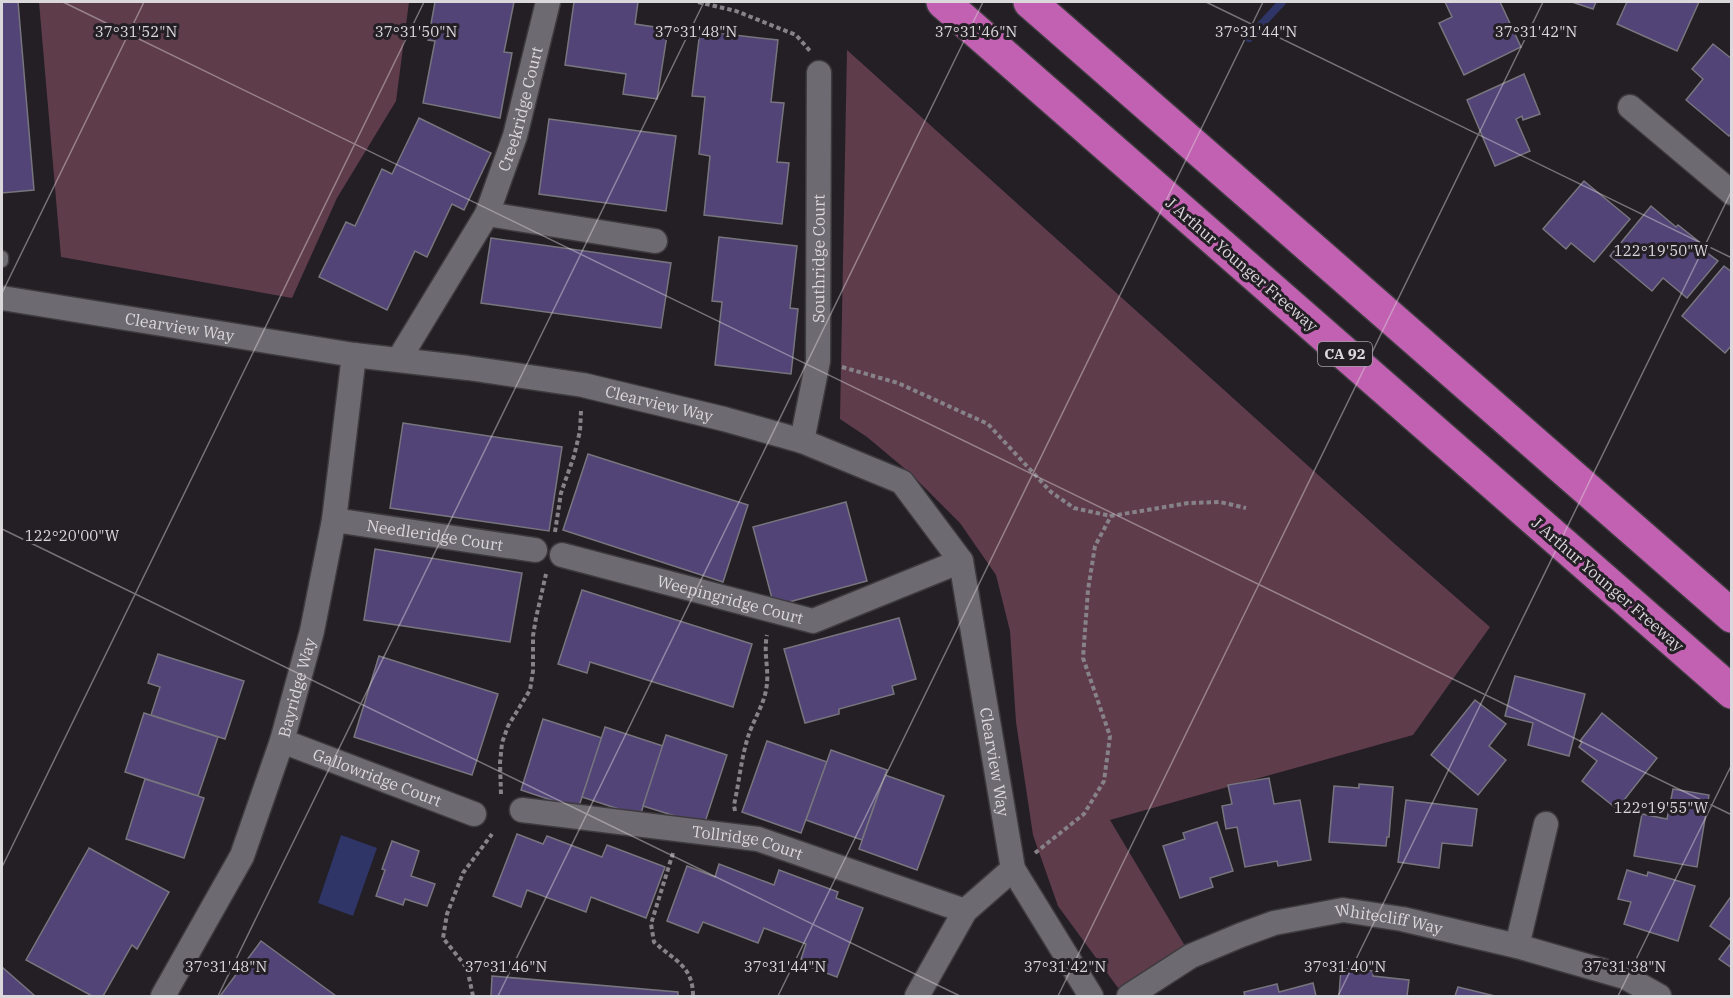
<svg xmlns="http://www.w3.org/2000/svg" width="1733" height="998" viewBox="0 0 1733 998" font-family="'IBM Plex Serif',serif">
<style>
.green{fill:#5f3c4a}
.water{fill:#2f3566}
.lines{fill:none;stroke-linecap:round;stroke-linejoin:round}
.stream{stroke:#2f3566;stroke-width:8}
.building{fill:#524477;stroke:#77757d;stroke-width:1.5}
.service-casing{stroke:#3e3b3f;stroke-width:15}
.minor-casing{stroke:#3e3b3f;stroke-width:27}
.motorway-casing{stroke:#3e3b3f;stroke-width:36}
.path{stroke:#868287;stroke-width:4;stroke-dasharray:4.5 3;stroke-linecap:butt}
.service{stroke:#6e6a71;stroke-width:12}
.minor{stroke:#6e6a71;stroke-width:24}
.motorway{stroke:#c261b1;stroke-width:33}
.ticks{fill:none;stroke:#dbd8dc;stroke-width:1.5;stroke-opacity:0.45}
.labels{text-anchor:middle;stroke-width:6;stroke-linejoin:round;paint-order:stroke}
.shield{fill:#231f25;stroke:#a4a0a5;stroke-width:1.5}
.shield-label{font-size:15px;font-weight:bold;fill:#dbd8dc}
.street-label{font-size:16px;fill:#dbd8dc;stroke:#231f25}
.ticks-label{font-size:15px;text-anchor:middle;fill:#dbd8dc;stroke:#231f25;stroke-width:6;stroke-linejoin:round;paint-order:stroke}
</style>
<rect width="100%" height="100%" fill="#231f25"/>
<g class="green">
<path d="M39 2H409L396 101 337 198 292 298 61 257Z"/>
<path d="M847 50 1396 545 1490 627 1413 735 1110 820 1191 956 1124 996 1058 906 1033 835 1016 722 1010 631 996 575 960 523 910 473 867 437 840 419Z"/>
</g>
<path class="water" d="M341 835 377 848 353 916 318 903Z"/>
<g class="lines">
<path class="stream" d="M1249 38 1282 2"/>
</g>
<g class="building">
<path d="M2 2H18L34 190 2 193Z"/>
<path d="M435 2H514L504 52 512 53 500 118 423 103 435 41 428 40Z"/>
<path d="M574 2H638L635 24 668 29 657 99 623 94 626 74 565 65Z"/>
<path d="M1445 2H1500L1521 47 1464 75 1439 23 1452 17Z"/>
<path d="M1572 2H1596L1593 9Z"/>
<path d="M1627 2H1699L1677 51 1617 24Z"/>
<path d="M700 31 778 40 771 102 784 103 777 162 789 163 782 224 704 215 710 156 699 154 705 97 692 96Z"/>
<path d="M1713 44 1732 59V133L1729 136 1686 100 1703 79 1692 69Z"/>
<path d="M1524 74 1540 114 1523 120 1522 116 1516 119 1530 151 1495 166 1467 100Z"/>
<path d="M419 118 491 153 464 210 452 204 427 257 415 251 387 310 319 277 346 222 355 226 382 169 392 174Z"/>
<path d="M549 119 676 136 666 211 539 194Z"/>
<path d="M1584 181 1630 219 1594 262 1571 243 1566 249 1543 229Z"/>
<path d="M1651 206 1676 227 1678 225 1708 249 1706 252 1718 261 1687 298 1663 278 1652 291 1610 256Z"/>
<path d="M719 237 797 246 790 308 798 309 791 374 715 365 722 302 712 301Z"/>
<path d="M491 238 671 263 661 328 481 303Z"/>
<path d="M1724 266 1732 272V345L1725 353 1682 316Z"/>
<path d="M403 423 562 447 549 531 390 508Z"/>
<path d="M588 454 748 505 723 582 563 530Z"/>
<path d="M846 502 867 581 774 606 753 527Z"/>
<path d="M375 549 522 573 510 642 364 620Z"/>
<path d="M582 590 752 644 733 707 590 662 587 673 558 664Z"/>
<path d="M899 618 916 679 892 686 894 694 839 709V714L805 723 784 649Z"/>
<path d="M158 654 244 681 225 739 151 715 160 687 148 683Z"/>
<path d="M379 656 498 694 472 775 354 737Z"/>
<path d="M1515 676 1585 694 1569 756 1528 745 1533 723 1505 716Z"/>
<path d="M1475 700 1506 724 1489 746 1506 760 1478 795 1431 755Z"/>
<path d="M144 713 218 737 198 796 125 772Z"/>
<path d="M1602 713 1657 758 1617 809 1582 781 1597 761 1579 747 1582 742 1580 741Z"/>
<path d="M543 719 602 738 578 809 521 790Z"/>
<path d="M605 727 663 746 640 816 582 797Z"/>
<path d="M666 735 727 755 704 825 643 806Z"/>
<path d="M767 741 827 762 801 833 742 812Z"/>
<path d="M831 750 887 770 862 840 806 820Z"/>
<path d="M885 775 944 796 917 870 859 849Z"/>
<path d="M1269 778 1274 804 1300 800 1311 860 1278 866 1277 861 1245 867 1237 827 1226 829 1222 806 1232 804 1228 785Z"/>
<path d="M145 779 204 798 184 858 126 839Z"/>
<path d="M1359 784 1393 787 1389 837H1387L1386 846 1329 842 1334 786 1359 788Z"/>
<path d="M1673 789 1709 795 1697 867 1634 856 1642 814 1667 819Z"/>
<path d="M1406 800 1477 809 1472 846 1442 843 1439 868 1398 862Z"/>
<path d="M1217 822 1233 871 1210 878 1213 887 1180 898 1163 846 1185 839 1183 833Z"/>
<path d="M517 834 543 844 547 836 602 857 607 845 665 867 646 918 591 897 586 912 527 890 521 907 493 896Z"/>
<path d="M392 841 419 851 411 876 435 884 427 906 405 899 403 905 376 896 385 870 382 869Z"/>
<path d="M89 848 169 892 137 949 132 945 103 996H92L26 960Z"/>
<path d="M719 864 774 885 779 870 838 892 836 898 863 908 837 977 810 967 811 962 801 959 806 944 764 928 758 943 703 922 698 933 667 921 687 866 715 877Z"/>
<path d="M1627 870 1647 876 1648 872 1695 886 1678 941 1624 924 1631 902 1618 899Z"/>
<path d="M1732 895V941L1710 926Z"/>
<path d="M261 941 336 996H220Z"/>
<path d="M1732 942V968L1719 959Z"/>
<path d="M2 967 35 996H2Z"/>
<path d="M1341 968 1373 971V976L1409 980 1407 996H1339Z"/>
<path d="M492 976 678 992V996H491Z"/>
<path d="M1313 983 1316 996H1245L1244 992 1277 984 1279 992Z"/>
<path d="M1458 987 1495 996H1455Z"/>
</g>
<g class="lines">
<g class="service-casing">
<path id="service" d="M2 261V257"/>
</g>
<g class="minor-casing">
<g id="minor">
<path d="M1630 107 1732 193"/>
<path d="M487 214 655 241"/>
<path id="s1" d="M2 298 354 355 468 368 583 385 724 419 802 441 902 482 961 561 1013 869 1091 996"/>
<path id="s2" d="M399 359 487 214 515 136 548 2"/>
<path id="s3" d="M802 441 818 361 819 73"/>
<path id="s4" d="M334 520 535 550"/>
<path id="s5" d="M562 555 813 621 961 561"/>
<path id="s6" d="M282 741 474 814"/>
<path id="s7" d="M522 810 758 839 965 911"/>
<path d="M1517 946 1546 824"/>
<path id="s8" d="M163 996 242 856 282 741 312 631 334 520 354 355"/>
<path d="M917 996 965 911 1013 869"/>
<path id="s9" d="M1129 996 1191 956 1241 935 1274 923 1343 910 1402 919 1517 946 1625 977 1659 996"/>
</g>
</g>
<g class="motorway-casing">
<g id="motorway">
<path d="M943 2 1732 692"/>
<path d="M1030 2 1732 616"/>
</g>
</g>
<g class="path">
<path d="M698 2 736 11 796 35 810 51"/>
<path d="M842 367 898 383 988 424 1051 492 1074 508 1111 516"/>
<path d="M555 532 561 493 574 456 580 431 581 411"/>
<path d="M501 794 500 763 502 743 508 726 530 690 533 671V636L536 618 546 574"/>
<path d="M735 811 734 805C739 783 741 759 748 737 752 723 764 704 766 690 770 671 763 654 767 635"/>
<path d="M673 853 651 924 654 942C675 961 693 966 693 996"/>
<path d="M1035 853 1084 814 1104 781 1110 736 1083 658 1088 590 1095 546 1111 516 1188 503 1220 502 1246 508"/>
<path d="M473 996 467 968 443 938 447 914 463 873 492 834"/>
</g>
<use href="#service" class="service"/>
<use href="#minor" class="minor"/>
<use href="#motorway" class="motorway"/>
</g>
<path class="ticks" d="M63 2 1732 815M1206 2 1732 258M2 293 144 2M2 529 960 996M2 867 424 2M218 996 704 2M498 996 983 2M778 996 1263 2M1058 996 1543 2M1338 996 1732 190M1618 996 1732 764"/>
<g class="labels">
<rect class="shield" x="1318" y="342" width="54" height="24" rx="4.5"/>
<g class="shield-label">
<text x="1345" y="359">CA 92</text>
</g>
<g class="street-label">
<text dy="6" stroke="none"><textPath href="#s2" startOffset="280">Creekridge Court</textPath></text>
<text dy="6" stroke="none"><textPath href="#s3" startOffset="184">Southridge Court</textPath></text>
<text transform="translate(1242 264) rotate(41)" y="6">J Arthur Younger Freeway</text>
<text dy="6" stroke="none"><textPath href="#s1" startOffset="180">Clearview Way</textPath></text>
<text dy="6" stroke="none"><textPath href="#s1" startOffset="666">Clearview Way</textPath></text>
<text dy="6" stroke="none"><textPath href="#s4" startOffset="102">Needleridge Court</textPath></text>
<text transform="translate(1608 584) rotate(41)" y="6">J Arthur Younger Freeway</text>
<text dy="6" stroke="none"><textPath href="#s5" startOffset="174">Weepingridge Court</textPath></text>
<text dy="6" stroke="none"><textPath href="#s8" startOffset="338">Bayridge Way</textPath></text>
<text dy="6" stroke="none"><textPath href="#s1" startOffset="1224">Clearview Way</textPath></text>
<text dy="6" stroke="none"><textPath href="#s6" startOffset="102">Gallowridge Court</textPath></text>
<text dy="6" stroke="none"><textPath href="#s7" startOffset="228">Tollridge Court</textPath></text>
<text dy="6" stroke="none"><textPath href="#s9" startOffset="280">Whitecliff Way</textPath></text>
</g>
</g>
<g class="ticks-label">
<text x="136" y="37">37°31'52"N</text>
<text x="416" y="37">37°31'50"N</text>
<text x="696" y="37">37°31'48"N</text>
<text x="976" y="37">37°31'46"N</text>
<text x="1256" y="37">37°31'44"N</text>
<text x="1536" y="37">37°31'42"N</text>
<text x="1661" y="256">122°19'50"W</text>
<text x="72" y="541">122°20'00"W</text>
<text x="1661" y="813">122°19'55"W</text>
<text x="226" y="972">37°31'48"N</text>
<text x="506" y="972">37°31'46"N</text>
<text x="785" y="972">37°31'44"N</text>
<text x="1065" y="972">37°31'42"N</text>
<text x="1345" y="972">37°31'40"N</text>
<text x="1625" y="972">37°31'38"N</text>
</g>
<rect width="1733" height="998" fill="none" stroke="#dbd8dc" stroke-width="6"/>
</svg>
